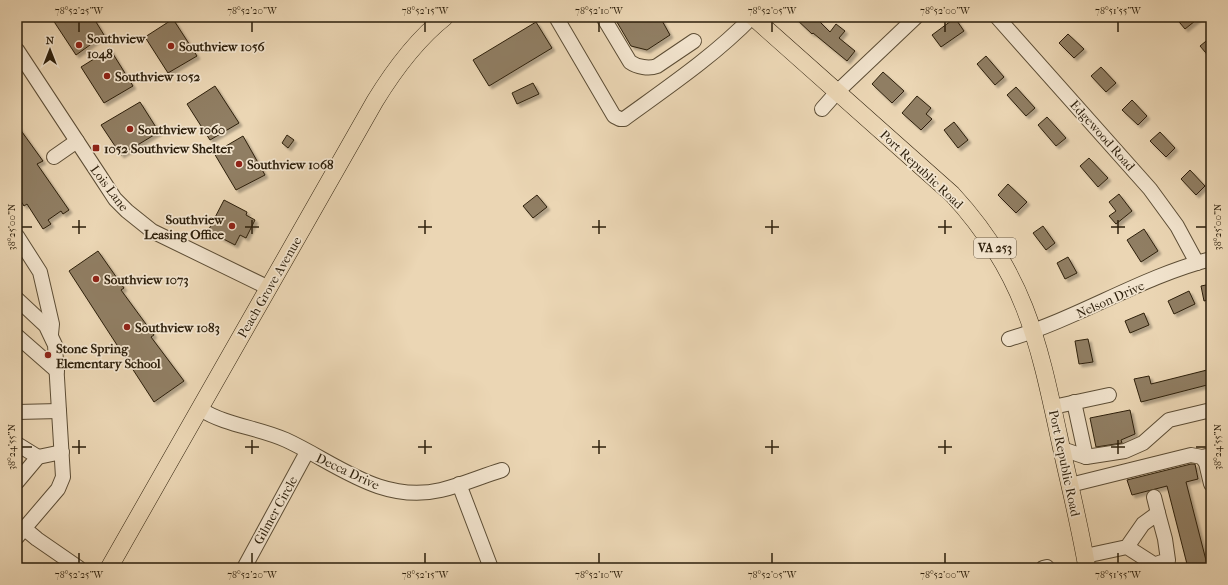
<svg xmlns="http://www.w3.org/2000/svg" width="1228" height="585" viewBox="0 0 1228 585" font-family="'IM FELL French Canon',serif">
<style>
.building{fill:#907e63;stroke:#2d1f0b;filter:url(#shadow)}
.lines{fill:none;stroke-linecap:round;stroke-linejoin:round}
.minor-casing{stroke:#5c4d35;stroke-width:16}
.major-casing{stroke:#2d1f0b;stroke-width:18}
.minor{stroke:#f2e4ce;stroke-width:14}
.major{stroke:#ebd6b4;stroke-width:17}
.ticks{fill:none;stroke:#2d1f0b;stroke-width:1.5}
.poi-dot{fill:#8f2418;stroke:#f2e4ce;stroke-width:1.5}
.labels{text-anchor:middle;stroke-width:3.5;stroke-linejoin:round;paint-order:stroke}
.shield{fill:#f2e4ce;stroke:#685a46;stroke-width:1}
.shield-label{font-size:12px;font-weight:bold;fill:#2d1f0b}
.poi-label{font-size:13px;font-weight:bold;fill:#2d1f0b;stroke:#f2e4ce;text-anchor:start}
.street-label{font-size:13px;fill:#2d1f0b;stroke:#f2e4ce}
.neatline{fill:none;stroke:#2d1f0b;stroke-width:1.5}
.ticks-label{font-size:10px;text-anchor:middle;fill:#2d1f0b}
</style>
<defs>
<filter id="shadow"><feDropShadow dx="3" dy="3" stdDeviation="1" flood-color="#0004"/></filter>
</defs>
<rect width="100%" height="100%" fill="#ebd6b4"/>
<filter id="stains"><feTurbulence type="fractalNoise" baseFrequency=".005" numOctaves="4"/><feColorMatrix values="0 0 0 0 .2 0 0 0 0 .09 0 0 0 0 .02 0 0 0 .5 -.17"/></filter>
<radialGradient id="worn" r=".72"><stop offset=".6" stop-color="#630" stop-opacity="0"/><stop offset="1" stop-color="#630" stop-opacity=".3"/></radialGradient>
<g class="building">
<path d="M51 17H93L104 35 76 55Z"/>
<path d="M614 17H660L670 35 647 50 631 46Z"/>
<path d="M794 17H815L830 32 836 24 845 31 839 38 855 51 847 61 813 33 812 34Z"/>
<path d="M1175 17H1200L1185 29Z"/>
<path d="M955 18 964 31 941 47 932 35Z"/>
<path d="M173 19 197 56 168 73 145 37Z"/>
<path d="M536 22 552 48 489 86 473 60Z"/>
<path d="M1068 34 1084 49 1074 58 1059 43Z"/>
<path d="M1211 37V59L1200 46Z"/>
<path d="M110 49 133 86 104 103 81 67Z"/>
<path d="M986 56 1004 77 995 85 977 64Z"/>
<path d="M1101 67 1116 83 1106 92 1091 76Z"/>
<path d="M883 72 904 91 892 103 872 84Z"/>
<path d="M533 83 539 94 517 104 512 93Z"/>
<path d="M215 86 239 123 210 140 187 104Z"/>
<path d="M1016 87 1035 108 1026 116 1007 95Z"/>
<path d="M917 96 931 108 926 114 932 119 921 130 902 113Z"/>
<path d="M1132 100 1147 116 1138 125 1122 110Z"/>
<path d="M140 102 159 132 121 155 101 125Z"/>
<path d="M1047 117 1066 138 1056 146 1038 125Z"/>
<path d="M954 122 968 140 958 148 944 130Z"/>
<path d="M17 125 43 161 37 164 69 210 63 214 61 211 48 220 51 224 43 229 27 204 24 206 17 195Z"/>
<path d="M1160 132 1175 148 1166 157 1150 141Z"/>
<path d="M287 135 294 140 288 148 282 143Z"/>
<path d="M243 136 265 175 236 190 214 153Z"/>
<path d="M1089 158 1108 178 1098 187 1080 166Z"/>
<path d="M1190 170 1205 186 1196 195 1181 179Z"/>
<path d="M1008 184 1027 202 1016 213 998 195Z"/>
<path d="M1119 194 1132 211 1116 224 1109 216 1116 211 1109 202Z"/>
<path d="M537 195 547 207 533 218 523 206Z"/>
<path d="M224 200 247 212 246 215 255 220 246 238 240 235 235 245 208 231Z"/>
<path d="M1043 226 1055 243 1046 250 1033 233Z"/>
<path d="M1144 229 1158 251 1141 262 1127 240Z"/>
<path d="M98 251 124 288 121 290 154 335 151 337 184 381 154 402 69 271Z"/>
<path d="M1068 257 1077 273 1065 279 1057 263Z"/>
<path d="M1211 284V299L1204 301 1201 286Z"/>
<path d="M1189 291 1195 304 1174 314 1168 301Z"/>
<path d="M1144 313 1149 325 1130 333 1125 321Z"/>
<path d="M1088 339 1093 362 1079 364 1075 341Z"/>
<path d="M1211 369V384L1141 402 1134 379 1149 376 1151 384Z"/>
<path d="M1130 410 1135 434 1121 440 1122 443 1096 447 1090 418Z"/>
<path d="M1191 464H1195L1198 479 1186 482 1208 568H1188L1167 486 1132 495 1127 480Z"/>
</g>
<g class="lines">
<g class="minor-casing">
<g id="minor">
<path d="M556 17 614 116 620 119H624C668 87 714 56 752 17"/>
<path d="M603 17 630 62C637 67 649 69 657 66L694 41"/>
<path d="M997 17 1150 189 1177 226 1197 263"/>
<path d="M17 50 100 176 115 199 127 211 152 231 269 288"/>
<path d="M822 109 837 92 916 17"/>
<path d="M54 157 77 141"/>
<path d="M17 236 40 272 52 324 51 334"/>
<path d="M17 299 46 326 55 345 63 477 58 489 17 537"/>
<path d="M17 336 57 371"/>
<path d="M1009 339C1079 318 1141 277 1211 259"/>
<path d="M1074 402 1086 457"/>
<path d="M1053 407 1109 395"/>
<path d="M200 409C227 426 257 427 286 440 336 463 381 504 441 490 462 485 482 476 502 470"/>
<path d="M17 412 59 411"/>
<path d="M17 444 38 457"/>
<path d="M1062 449 1086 457 1125 451 1143 443 1169 420 1211 410"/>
<path d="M1202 457 1206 463 1211 484"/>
<path d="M17 482 38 457 62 452"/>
<path d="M459 484 491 568"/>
<path d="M1070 485 1191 455 1202 457 1211 455"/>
<path d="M1154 497 1158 513"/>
<path d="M25 529 37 539 79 568"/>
<path d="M1085 556 1127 547 1152 563 1156 564 1168 560 1165 539 1158 513 1143 524 1127 547"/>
<path d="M244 568 307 452"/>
<path d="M1043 568 1047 567"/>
</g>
</g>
<g class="major-casing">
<g id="major">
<path d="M753 17 952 194C1026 274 1039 344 1061 446 1070 487 1080 527 1087 568"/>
<path d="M109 568 375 101C394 70 416 40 445 17"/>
</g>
</g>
<use href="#minor" class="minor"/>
<use href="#major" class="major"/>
</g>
<path class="ticks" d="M79 22V32M252 22V32M425 22V32M599 22V32M772 22V32M945 22V32M1118 22V32M79 220V234M252 220V234M425 220V234M599 220V234M772 220V234M945 220V234M1118 220V234M22 227H32M72 227H86M245 227H259M418 227H432M592 227H606M765 227H779M938 227H952M1111 227H1125M1196 227H1206M79 440V454M252 440V454M425 440V454M599 440V454M772 440V454M945 440V454M1118 440V454M22 447H32M72 447H86M245 447H259M418 447H432M592 447H606M765 447H779M938 447H952M1111 447H1125M1196 447H1206M79 553V563M252 553V563M425 553V563M599 553V563M772 553V563M945 553V563M1118 553V563"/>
<g class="poi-dot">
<circle cx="79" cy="45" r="4"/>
<circle cx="171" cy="46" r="4"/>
<circle cx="107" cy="76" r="4"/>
<circle cx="130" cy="129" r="4"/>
<rect x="92" y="144" width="8" height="8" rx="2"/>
<circle cx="239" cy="164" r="4"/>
<circle cx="232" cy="226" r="4"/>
<circle cx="96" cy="279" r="4"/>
<circle cx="127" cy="327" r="4"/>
<circle cx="48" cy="355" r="4"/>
</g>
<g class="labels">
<rect class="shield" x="974" y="238" width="42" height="20" rx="3"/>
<g class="shield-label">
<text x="995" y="252">VA 253</text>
</g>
<g class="poi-label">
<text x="87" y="43">Southview<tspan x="87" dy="15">1048</tspan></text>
<text x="179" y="51">Southview 1056</text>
<text x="115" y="81">Southview 1052</text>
<text x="138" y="134">Southview 1060</text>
<text x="104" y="153">1052 Southview Shelter</text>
<text x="247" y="169">Southview 1068</text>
<text x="224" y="224" text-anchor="end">Southview<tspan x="224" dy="15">Leasing Office</tspan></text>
<text x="104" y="284">Southview 1073</text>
<text x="135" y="332">Southview 1083</text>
<text x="56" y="353">Stone Spring<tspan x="56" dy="15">Elementary School</tspan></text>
</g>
<g class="street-label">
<text transform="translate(1103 135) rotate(48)" y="5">Edgewood Road</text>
<text transform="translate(922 169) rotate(43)" y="5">Port Republic Road</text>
<text transform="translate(110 188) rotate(53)" y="5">Lois Lane</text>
<text transform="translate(269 287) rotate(-60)" y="5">Peach Grove Avenue</text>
<text transform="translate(1110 299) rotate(-24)" y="5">Nelson Drive</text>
<text transform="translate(1065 463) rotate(78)" y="5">Port Republic Road</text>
<text transform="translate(348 471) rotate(25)" y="5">Decca Drive</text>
<text transform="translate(275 510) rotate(-61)" y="5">Gilmer Circle</text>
</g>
</g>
<rect width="1228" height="585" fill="none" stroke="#ebd6b4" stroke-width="44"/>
<g transform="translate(50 50)" stroke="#f2e4ce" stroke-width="3" paint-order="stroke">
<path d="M0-3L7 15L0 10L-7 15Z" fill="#2d1f0b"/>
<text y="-6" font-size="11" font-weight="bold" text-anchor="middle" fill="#2d1f0b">N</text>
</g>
<rect x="22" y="22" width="1184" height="541" class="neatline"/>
<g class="ticks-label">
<text x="79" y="14">78°52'25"W</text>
<text x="252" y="14">78°52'20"W</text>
<text x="425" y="14">78°52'15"W</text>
<text x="599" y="14">78°52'10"W</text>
<text x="772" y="14">78°52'05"W</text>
<text x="945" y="14">78°52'00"W</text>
<text x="1118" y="14">78°51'55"W</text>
<text transform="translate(11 227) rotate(-90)" y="4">38°25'00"N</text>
<text transform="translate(1217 227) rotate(-90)" y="4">38°25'00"N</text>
<text transform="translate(11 447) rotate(-90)" y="4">38°24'55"N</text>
<text transform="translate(1217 447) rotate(-90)" y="4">38°24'55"N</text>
<text x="79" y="578">78°52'25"W</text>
<text x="252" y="578">78°52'20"W</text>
<text x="425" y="578">78°52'15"W</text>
<text x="599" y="578">78°52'10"W</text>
<text x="772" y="578">78°52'05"W</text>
<text x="945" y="578">78°52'00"W</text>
<text x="1118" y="578">78°51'55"W</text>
</g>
<rect width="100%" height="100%" filter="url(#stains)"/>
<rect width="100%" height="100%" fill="url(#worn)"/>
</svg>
